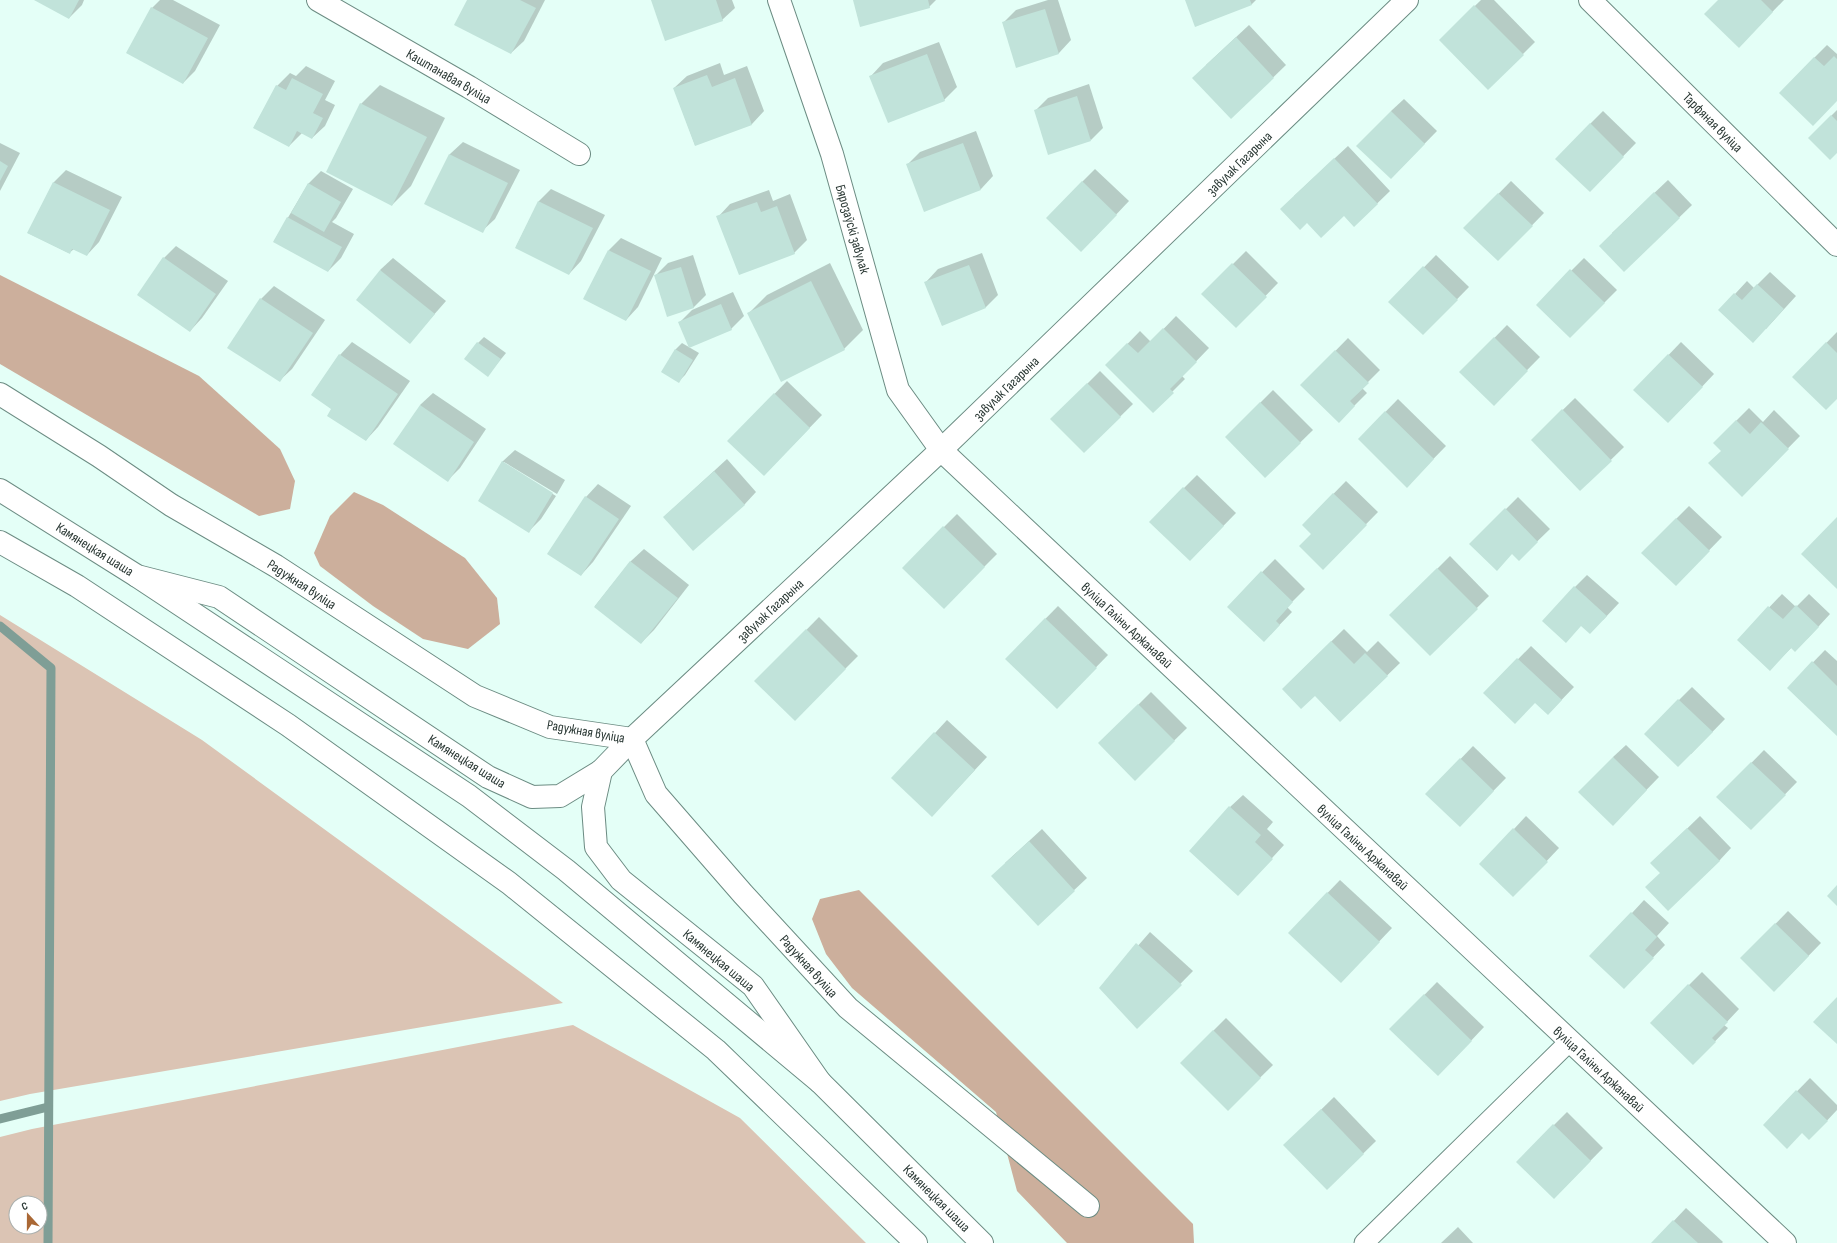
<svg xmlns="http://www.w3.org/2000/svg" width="1837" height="1243" viewBox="0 0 1837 1243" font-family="'Sofia Sans Condensed',sans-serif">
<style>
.green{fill:#dbc4b4;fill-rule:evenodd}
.forest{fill:#ccaf9c}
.shadow{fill:#0003}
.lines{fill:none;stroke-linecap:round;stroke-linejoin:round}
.stream{stroke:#7f9e96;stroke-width:9}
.building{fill:#c1e3da}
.lane-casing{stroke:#6c8c83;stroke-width:21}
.street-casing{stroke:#6c8c83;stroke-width:24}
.primary-casing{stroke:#6c8c83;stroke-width:24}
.lane{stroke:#fff;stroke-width:19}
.street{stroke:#fff;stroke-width:22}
.primary{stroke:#fff;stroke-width:22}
.labels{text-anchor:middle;stroke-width:3.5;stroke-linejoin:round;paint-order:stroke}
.street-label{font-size:14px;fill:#293733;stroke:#fff}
</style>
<rect width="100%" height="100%" fill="#e4fff7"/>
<g class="green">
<path d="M0 615 202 740 563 1003 30 1094 0 1101Z"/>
<path d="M573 1025 740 1118 866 1243H0V1137L32 1129ZM16 1203H40V1227H16Z"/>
</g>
<g class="forest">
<path d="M0 275 199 376 280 449 295 481 290 509 259 516 0 364Z"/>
<path d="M354 492 383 505 465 558 497 598 500 624 468 649 423 639 373 606 320 566 314 553 330 516Z"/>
<path d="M859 890 1193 1224 1194 1243H1067L1017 1191 996 1112 852 988 826 954 812 919 820 899Z"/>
</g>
<g class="shadow">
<path d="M36 0H84L82 5 69 18Z"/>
<path d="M160 0H173L220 25 195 71 183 83 152 8Z"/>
<path d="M468 0H545L524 41 511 53Z"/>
<path d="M652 0H732L735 8 722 20Z"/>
<path d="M854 0H936L929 7Z"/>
<path d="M1048 0H1058L1071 40 1059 53 1017 66 1003 23 1016 10Z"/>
<path d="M1186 0H1256L1252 4 1196 26Z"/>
<path d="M1481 0H1494L1535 42 1488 89 1440 40Z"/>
<path d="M1720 0H1784L1751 34Z"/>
<path d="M1249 25 1286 65 1231 118 1206 65Z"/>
<path d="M939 42 957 87 944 100 871 76 883 63Z"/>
<path d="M1827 45 1837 54V100L1814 58Z"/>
<path d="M720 63 724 75 747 66 764 111 752 124 695 145 674 88 687 76Z"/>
<path d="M306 66 335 81 325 100 335 105 325 126 312 138 302 133 289 146 254 127 277 86 290 73 296 76Z"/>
<path d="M1089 84 1103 128 1091 140 1036 110 1048 98Z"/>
<path d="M380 85 445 118 411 186 392 205 361 104Z"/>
<path d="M1404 99 1437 131 1391 178V111Z"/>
<path d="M1837 110V152L1809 138Z"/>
<path d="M1603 111 1636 143 1602 178 1590 124Z"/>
<path d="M976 131 993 176 981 189 925 210 907 165 920 152Z"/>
<path d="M463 142 520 170 495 219 482 231 426 203 450 154Z"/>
<path d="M0 143 20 153 0 191Z"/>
<path d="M1348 146 1390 191 1354 226 1344 215 1294 196Z"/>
<path d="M1095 169 1129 201 1094 238 1082 182Z"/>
<path d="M66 170 122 197 99 242 87 255 74 249 69 253 28 233 54 182Z"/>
<path d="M321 171 353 189 336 218 332 222 354 234 341 258 328 271 274 241 308 184Z"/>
<path d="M1668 180 1692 205 1624 271 1612 233Z"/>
<path d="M1511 181 1544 213 1498 260 1465 228Z"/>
<path d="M551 189 605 215 581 261 569 274 516 247 539 201Z"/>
<path d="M769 190 773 201 790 194 807 240 794 253 718 217 730 204Z"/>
<path d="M621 238 662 258 638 307 626 320 609 250Z"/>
<path d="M176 246 228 281 202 318 190 331 164 258Z"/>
<path d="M1246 251 1278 283 1236 326 1203 294Z"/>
<path d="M982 253 998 295 986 307 942 325 926 282 938 269Z"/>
<path d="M693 255 706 295 693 308 655 276 668 263Z"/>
<path d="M1436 255 1469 287 1423 334 1390 302Z"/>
<path d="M393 258 446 301 410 342 380 270Z"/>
<path d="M1584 258 1617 290 1570 337 1537 305Z"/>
<path d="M830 263 863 330 844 349 749 313 767 295Z"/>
<path d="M1770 272 1796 296 1766 329 1735 294 1747 281 1754 288Z"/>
<path d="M274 286 325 320 292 369 279 381 261 299Z"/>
<path d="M733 292 744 316 731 329 680 322 692 310Z"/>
<path d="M1176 316 1209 348 1182 376 1185 379 1153 411 1107 365 1140 331 1151 342Z"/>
<path d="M1507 325 1540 357 1494 404 1461 372Z"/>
<path d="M1837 332V398L1793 377Z"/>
<path d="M484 337 506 353 488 375 478 343Z"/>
<path d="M1348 338 1380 370 1362 388 1367 393 1339 421 1302 385Z"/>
<path d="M352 342 410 381 378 427 366 440 333 409 340 355Z"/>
<path d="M1681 342 1714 374 1681 409 1635 390Z"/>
<path d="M682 343 699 353 685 375 679 381 663 372 676 349Z"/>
<path d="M1100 371 1133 404 1084 452 1052 419Z"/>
<path d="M787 381 822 415 764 475 729 441Z"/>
<path d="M1273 390 1313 430 1265 477 1226 437Z"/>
<path d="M433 393 486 429 460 468 448 480 420 405Z"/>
<path d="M1575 398 1624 447 1580 490 1532 440Z"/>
<path d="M1398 399 1446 446 1407 486 1359 439Z"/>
<path d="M1749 408 1763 422 1774 410 1800 436 1742 495 1722 451 1714 443Z"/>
<path d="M515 450 565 480 557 494 504 462V464L556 496 541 519 529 531 502 462Z"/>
<path d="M727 459 756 492 744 505 664 517Z"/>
<path d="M1197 475 1236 513 1190 560 1150 522Z"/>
<path d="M1346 481 1378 512 1323 568 1312 534 1303 525Z"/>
<path d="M598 484 631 506 593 562 581 575 586 497Z"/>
<path d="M1518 497 1550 529 1519 559 1513 553 1471 544Z"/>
<path d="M1689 506 1722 537 1688 572 1642 553Z"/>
<path d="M957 514 997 554 944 607 903 568Z"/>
<path d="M644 549 689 585 654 630 641 643 595 606 631 561Z"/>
<path d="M1450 556 1489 596 1430 654 1391 615Z"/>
<path d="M1275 559 1305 589 1287 607 1292 612 1264 641 1228 607Z"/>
<path d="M1587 575 1619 603 1603 620 1582 625 1575 587Z"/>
<path d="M1782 594 1796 607 1809 594 1830 614 1808 638 1792 647 1770 669 1738 640Z"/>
<path d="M1058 606 1108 655 1069 695 1006 659Z"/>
<path d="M819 617 858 656 795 719 756 681Z"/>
<path d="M1344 629 1367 652 1378 641 1400 663 1340 721 1315 695 1283 689Z"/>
<path d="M1531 646 1574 687 1548 714 1535 702 1485 693Z"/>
<path d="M1825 650 1837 661V735L1788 688Z"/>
<path d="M1692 687 1725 719 1691 754 1645 734Z"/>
<path d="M1151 692 1187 728 1135 779 1100 743Z"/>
<path d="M947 720 987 757 944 803 935 733Z"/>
<path d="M1626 745 1659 777 1625 812 1613 757Z"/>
<path d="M1473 746 1506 778 1460 825 1427 794Z"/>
<path d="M1764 750 1797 782 1751 829 1718 797Z"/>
<path d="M1243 795 1273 822 1267 829 1284 845 1250 882 1230 807Z"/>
<path d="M1526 816 1559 848 1526 883 1514 829Z"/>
<path d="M1700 816 1731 848 1719 861 1661 873 1664 851Z"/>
<path d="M1042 829 1087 878 1038 924 1005 863Z"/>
<path d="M1340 880 1392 928 1353 969 1289 933Z"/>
<path d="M1644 900 1669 923 1657 936 1665 945 1636 975 1632 913Z"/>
<path d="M1788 911 1821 943 1787 978 1742 958Z"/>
<path d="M1150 932 1193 971 1137 1028 1101 988Z"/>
<path d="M1702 972 1739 1009 1724 1025 1728 1028 1693 1064 1651 1023Z"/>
<path d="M1437 982 1484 1027 1450 1063 1391 1029Z"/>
<path d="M1226 1018 1273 1065 1228 1109 1181 1063Z"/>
<path d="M1810 1078 1837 1105V1110L1822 1126 1802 1132 1764 1125Z"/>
<path d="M1334 1097 1376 1141 1327 1189 1285 1145Z"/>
<path d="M1567 1112 1603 1148 1554 1198 1517 1162Z"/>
<path d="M1686 1208 1723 1242 1722 1243H1653Z"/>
<path d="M1458 1227 1473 1243H1441Z"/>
</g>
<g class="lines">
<g class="stream">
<path d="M0 626 51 668 48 1243"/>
<path d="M0 1119 48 1107"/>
</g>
</g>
<g class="building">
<path d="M34 0H79L69 19Z"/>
<path d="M467 0H520L536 8 511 54 454 25Z"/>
<path d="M651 0H716L723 21 665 41Z"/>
<path d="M853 0H928L930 8 860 27Z"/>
<path d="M1185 0H1250L1252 5 1195 27Z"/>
<path d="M1718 0H1761L1773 12 1739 48 1704 14Z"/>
<path d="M1474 5 1524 55 1488 90 1439 40Z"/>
<path d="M151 7 208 38 183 84 126 53Z"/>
<path d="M1045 9 1059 54 1016 68 1002 22Z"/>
<path d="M1236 37 1274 78 1231 119 1192 78Z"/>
<path d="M927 54 945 101 888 123 869 76Z"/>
<path d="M1834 56 1837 59V101L1813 126 1779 93 1814 57 1824 66Z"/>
<path d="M707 75 712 87 735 78 752 125 695 146 673 88Z"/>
<path d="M292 78 323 94 313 113 323 118 312 139 297 131 289 147 253 128 276 85 286 90Z"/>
<path d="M1077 96 1091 141 1048 155 1034 110Z"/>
<path d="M360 103 427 137 392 206 326 172Z"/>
<path d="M1391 111 1425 144 1391 179 1356 146Z"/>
<path d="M1831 115 1837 121V153L1830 160 1808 138Z"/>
<path d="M1590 123 1624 157 1590 192 1555 159Z"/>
<path d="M963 143 981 190 924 212 906 164Z"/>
<path d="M449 154 508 183 483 233 424 204Z"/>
<path d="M1334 158 1378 204 1354 227 1344 216 1321 238 1307 223 1300 230 1280 209Z"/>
<path d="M0 161 8 166 0 181Z"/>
<path d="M1082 181 1117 215 1081 252 1046 218Z"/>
<path d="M53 182 110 210 87 256 72 249 70 254 27 233Z"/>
<path d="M308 183 341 202 324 232 291 213Z"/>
<path d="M1654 192 1680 218 1624 272 1599 246Z"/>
<path d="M1498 193 1533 226 1498 261 1463 228Z"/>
<path d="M538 201 593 228 569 275 515 248Z"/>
<path d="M757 202 761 212 777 206 795 254 739 275 716 216Z"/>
<path d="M287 217 342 247 328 272 273 242Z"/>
<path d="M608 250 651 271 626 321 583 299Z"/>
<path d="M163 257 216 294 190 332 137 295Z"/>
<path d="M1232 263 1267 297 1236 328 1201 294Z"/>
<path d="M969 265 986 308 942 326 924 282Z"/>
<path d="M1423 266 1458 300 1423 335 1388 302Z"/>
<path d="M681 267 694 308 667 317 654 275Z"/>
<path d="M1570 269 1605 303 1570 338 1536 305Z"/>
<path d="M380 270 435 314 410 344 356 300Z"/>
<path d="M811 281 845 350 781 382 747 313Z"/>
<path d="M1757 284 1784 309 1753 343 1718 310 1734 293 1742 300Z"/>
<path d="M260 298 313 333 280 382 227 348Z"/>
<path d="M721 304 732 330 689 348 678 322Z"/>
<path d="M1163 328 1197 362 1170 389 1174 393 1153 413 1105 365 1127 343 1138 353Z"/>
<path d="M1494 337 1528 371 1494 406 1459 372Z"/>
<path d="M477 342 501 359 488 377 464 359Z"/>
<path d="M1826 342 1837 353V399L1826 410 1792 377Z"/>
<path d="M675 349 693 360 679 383 661 372Z"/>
<path d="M1335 350 1369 383 1350 401 1355 406 1339 423 1300 385Z"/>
<path d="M339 354 398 394 366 441 327 416 331 409 311 395Z"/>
<path d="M1668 354 1703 387 1668 423 1633 390Z"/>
<path d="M1087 383 1121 417 1084 453 1050 419Z"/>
<path d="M774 393 810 428 764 476 727 441Z"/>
<path d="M1260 402 1301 443 1265 478 1225 437Z"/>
<path d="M420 405 474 442 448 482 393 444Z"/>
<path d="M1562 409 1612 461 1580 491 1531 440Z"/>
<path d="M1385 411 1434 459 1407 488 1358 439Z"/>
<path d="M1736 420 1750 434 1761 422 1789 449 1742 497 1708 463 1721 451 1713 443Z"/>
<path d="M502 461 553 493 529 533 478 501Z"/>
<path d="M714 471 745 505 693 551 663 517Z"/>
<path d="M1183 487 1224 526 1190 561 1149 522Z"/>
<path d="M1333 493 1367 525 1323 570 1299 546 1311 534 1302 525Z"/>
<path d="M585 496 619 519 581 576 547 554Z"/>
<path d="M1505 508 1538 542 1519 561 1512 554 1497 571 1469 544Z"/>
<path d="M1837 517V589L1801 554Z"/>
<path d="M1676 518 1710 551 1676 586 1641 553Z"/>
<path d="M943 526 985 567 944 609 902 568Z"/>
<path d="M630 561 678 598 641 644 594 607Z"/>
<path d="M1437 568 1478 609 1430 656 1389 615Z"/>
<path d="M1261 571 1293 602 1276 621 1280 625 1264 642 1227 607Z"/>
<path d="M1574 586 1607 616 1590 634 1581 626 1566 643 1542 621Z"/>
<path d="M1796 605 1819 627 1795 652 1791 648 1770 671 1737 640 1768 606 1783 619Z"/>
<path d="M1045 618 1097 668 1057 709 1005 659Z"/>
<path d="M806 629 846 669 795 721 754 681Z"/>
<path d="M1331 641 1354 664 1365 653 1388 676 1340 722 1315 696 1301 709 1282 689Z"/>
<path d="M1517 658 1562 700 1548 715 1535 703 1515 724 1483 693Z"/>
<path d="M1812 661 1837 686V736L1787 688Z"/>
<path d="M1678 699 1713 732 1678 767 1644 734Z"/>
<path d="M1138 704 1175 741 1135 781 1098 743Z"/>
<path d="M934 732 975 770 932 817 891 778Z"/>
<path d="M1613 757 1647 790 1613 826 1578 792Z"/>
<path d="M1460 758 1494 791 1460 827 1425 794Z"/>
<path d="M1751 762 1786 795 1751 830 1716 797Z"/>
<path d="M1229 806 1261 835 1255 842 1273 859 1238 896 1189 851Z"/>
<path d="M1513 828 1548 862 1513 897 1479 864Z"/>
<path d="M1687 828 1720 861 1668 911 1645 887 1660 873 1650 863Z"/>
<path d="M1029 841 1075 891 1038 926 991 876Z"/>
<path d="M1837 885V906L1827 896Z"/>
<path d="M1327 892 1380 942 1341 983 1288 933Z"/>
<path d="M1631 912 1657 937 1645 950 1654 958 1624 989 1589 956Z"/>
<path d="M1775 923 1809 956 1774 992 1740 958Z"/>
<path d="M1136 943 1182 985 1137 1029 1099 988Z"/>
<path d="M1688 984 1728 1022 1712 1038 1716 1042 1693 1065 1650 1023Z"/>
<path d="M1424 994 1472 1041 1438 1076 1389 1029Z"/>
<path d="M1837 997V1044L1813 1022Z"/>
<path d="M1213 1030 1261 1078 1228 1111 1180 1063Z"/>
<path d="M1796 1090 1828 1121 1809 1140 1802 1133 1787 1149 1763 1125Z"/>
<path d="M1321 1109 1364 1154 1327 1190 1283 1145Z"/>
<path d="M1553 1124 1591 1161 1554 1199 1516 1162Z"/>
<path d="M1673 1220 1698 1243H1651Z"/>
</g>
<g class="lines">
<g class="lane-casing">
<path id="lane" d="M1364 1243 1570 1041"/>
</g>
<g class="street-casing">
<g id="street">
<path d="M318 0 469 87 579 154"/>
<path d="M779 0 832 154 898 390 941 450 1785 1243"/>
<path d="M1590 0 1837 245"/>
<path d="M0 394 99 456 171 505 276 566 475 696 550 727 632 739 656 794 743 894 848 1008 1088 1206"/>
<path d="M601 771 632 739 941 450 1407 0"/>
</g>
</g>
<g class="primary-casing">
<g id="primary">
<path d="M0 490 137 576 219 597 488 777 532 797 560 796 601 771"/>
<path d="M0 542 77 586 288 725 509 883 716 1050 916 1243"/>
<path d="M137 576 469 796 566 870 820 1082"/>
<path d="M601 771 593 807 596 847 621 880 753 986 820 1082 982 1243"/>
</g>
</g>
<use href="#lane" class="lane"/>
<use href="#street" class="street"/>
<use href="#primary" class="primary"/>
</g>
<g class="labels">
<g class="street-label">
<text transform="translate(449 76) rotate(30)" y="5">Каштанавая вуліца</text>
<text transform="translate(1713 122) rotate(45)" y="5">Тарфяная вуліца</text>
<text transform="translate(1239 163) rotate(-44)" y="5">завулак Гагарына</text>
<text transform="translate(853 229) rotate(74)" y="5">Бярозаўскі завулак</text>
<text transform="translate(1006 388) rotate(-44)" y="5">завулак Гагарына</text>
<text transform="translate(95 549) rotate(32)" y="5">Камянецкая шаша</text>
<text transform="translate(302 584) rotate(33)" y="5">Радужная вуліца</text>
<text transform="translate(770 610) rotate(-43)" y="5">завулак Гагарына</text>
<text transform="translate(1127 625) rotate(43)" y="5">вуліца Галіны Аржанавай</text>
<text transform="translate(586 731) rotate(10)" y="5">Радужная вуліца</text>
<text transform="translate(467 761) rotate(32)" y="5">Камянецкая шаша</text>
<text transform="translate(1363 847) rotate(43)" y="5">вуліца Галіны Аржанавай</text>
<text transform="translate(719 960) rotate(40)" y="5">Камянецкая шаша</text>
<text transform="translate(809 966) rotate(48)" y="5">Радужная вуліца</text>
<text transform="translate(1599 1069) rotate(43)" y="5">вуліца Галіны Аржанавай</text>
<text transform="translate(937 1198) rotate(45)" y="5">Камянецкая шаша</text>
</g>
</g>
<g transform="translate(28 1215) rotate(339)"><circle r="19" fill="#ffffff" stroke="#a9afad"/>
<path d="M0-3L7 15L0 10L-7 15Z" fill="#aa6835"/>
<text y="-6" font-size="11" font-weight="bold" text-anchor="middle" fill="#293733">С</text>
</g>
</svg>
